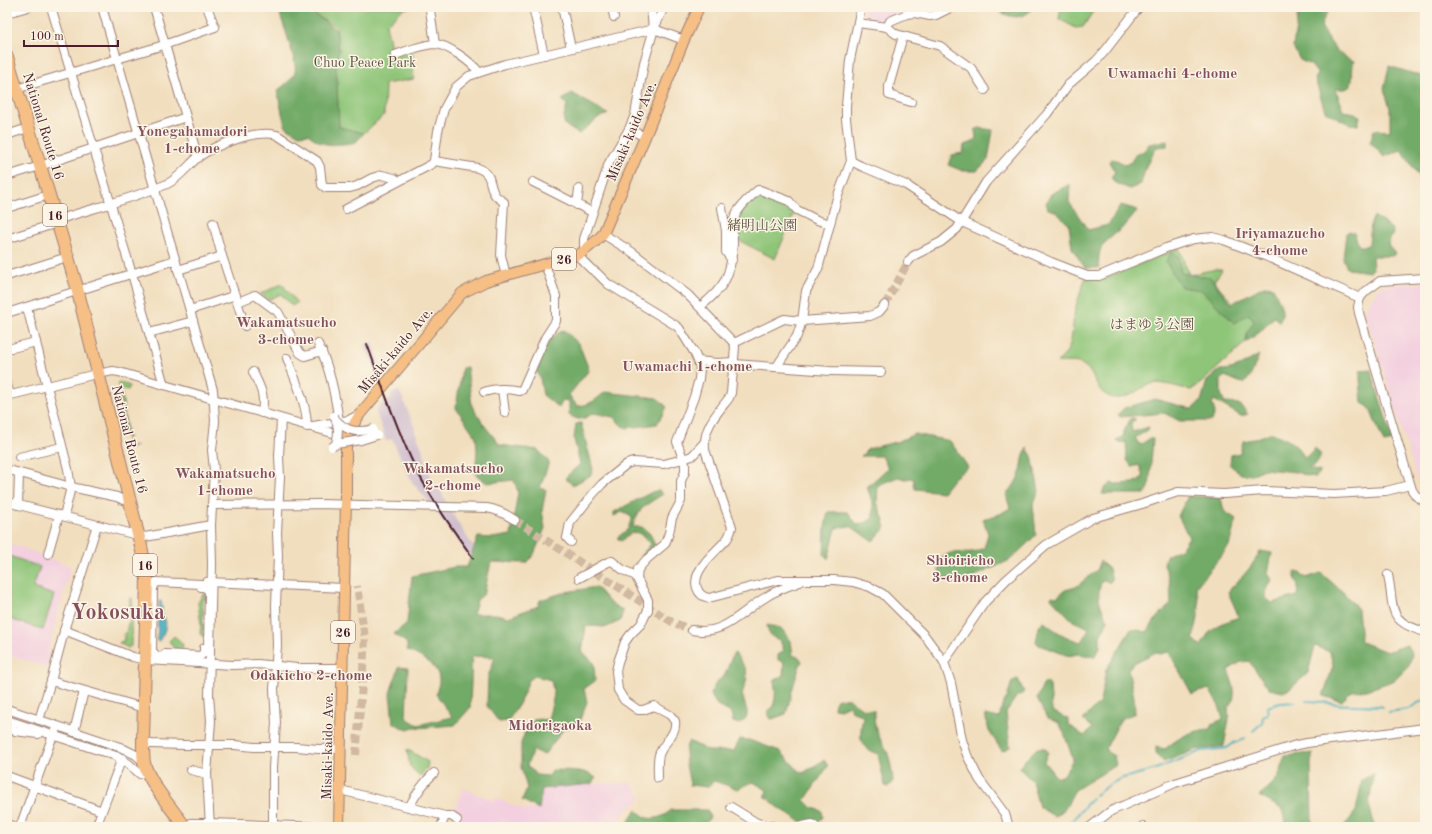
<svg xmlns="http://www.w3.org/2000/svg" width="1432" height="834" viewBox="0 0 1432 834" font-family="'Old Standard TT','Noto Serif JP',serif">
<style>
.built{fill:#f3cfdf}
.industrial{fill:#cfbdce}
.green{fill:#8ec578;stroke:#6c7252}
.forest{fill:#72aa68;stroke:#5e644a}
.water{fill:#3facbd;stroke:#446674}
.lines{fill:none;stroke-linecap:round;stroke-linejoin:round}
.stream{stroke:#3facbd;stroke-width:2}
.minor-tunnel{stroke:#d0b8a1;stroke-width:8;stroke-dasharray:8 4;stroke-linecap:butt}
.minor-casing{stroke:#9e7e74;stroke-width:10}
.major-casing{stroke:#9e7e74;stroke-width:12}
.highway-casing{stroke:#9e7e74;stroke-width:14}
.minor{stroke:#fff;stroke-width:8}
.major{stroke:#f5bf86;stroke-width:10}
.highway{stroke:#f5bf86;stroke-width:12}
.rail{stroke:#4a1f2b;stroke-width:2}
.minor-bridge-casing{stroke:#9e7e74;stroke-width:10;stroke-linecap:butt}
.minor-bridge{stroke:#fff;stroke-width:8}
.labels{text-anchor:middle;stroke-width:3;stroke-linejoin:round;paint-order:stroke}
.shield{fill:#fcf5e5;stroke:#7f5f63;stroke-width:1}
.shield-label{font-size:13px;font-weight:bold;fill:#4a1f2b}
.park-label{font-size:14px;fill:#5e5142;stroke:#fcf5e5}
.street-label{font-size:14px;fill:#4a1f2b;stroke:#fcf5e5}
.neighbourhood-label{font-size:15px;font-weight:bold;fill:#844f5e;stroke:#fcf5e5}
.town-label{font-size:22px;font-weight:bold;fill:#844f5e;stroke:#fcf5e5}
</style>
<rect width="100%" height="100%" fill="#fcf5e5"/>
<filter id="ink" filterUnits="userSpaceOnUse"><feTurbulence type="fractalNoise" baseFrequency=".025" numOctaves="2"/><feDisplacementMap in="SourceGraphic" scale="8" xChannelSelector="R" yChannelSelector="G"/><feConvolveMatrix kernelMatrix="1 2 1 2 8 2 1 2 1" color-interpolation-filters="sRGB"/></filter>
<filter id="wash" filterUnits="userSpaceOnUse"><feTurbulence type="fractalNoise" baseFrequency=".012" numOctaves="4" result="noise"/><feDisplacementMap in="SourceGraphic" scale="16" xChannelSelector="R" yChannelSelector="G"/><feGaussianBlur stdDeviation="0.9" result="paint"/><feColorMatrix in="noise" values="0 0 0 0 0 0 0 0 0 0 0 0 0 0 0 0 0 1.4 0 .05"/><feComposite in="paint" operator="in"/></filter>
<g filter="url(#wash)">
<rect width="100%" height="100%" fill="#f1debe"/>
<g class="built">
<path d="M865 7H949L931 13 912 9 886 20 883 24 862 20Z"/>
<path d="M1425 283V495L1420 489 1365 311 1377 290 1382 286Z"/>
<path d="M7 544 16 545 71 567 49 647 48 668 7 654Z"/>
<path d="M632 783 642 799 629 808 612 827H603L589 821 584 827H460L454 822V812L463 788 494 801 495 798 525 810 535 809 541 793 558 784Z"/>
</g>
<g class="industrial">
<path d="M373 342 381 366 374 368 365 345Z"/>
<path d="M399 390 415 428 414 429 424 453 428 469 434 484H435L442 494 458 523 478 554 471 559 425 497 412 482 392 439 386 441 376 412 380 405 391 399V394Z"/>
</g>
<g class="green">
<path d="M301 7H412L403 9 386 25 393 56 412 51 414 79 385 84 384 115 364 133 334 132 332 68 339 50 336 27Z"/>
<path d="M1061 7H1096L1083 27 1076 28 1059 19Z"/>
<path d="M762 193 788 204 795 211 775 259 736 239C736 213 740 212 758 194Z"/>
<path d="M1179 248 1189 275 1216 269 1222 270 1214 281 1235 305 1267 291 1258 331 1201 383 1191 390C1181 388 1160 381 1151 384 1139 388 1128 400 1114 398 1093 394 1097 371 1081 364 1075 361 1064 363 1057 362 1075 350 1071 329 1075 310 1077 300 1082 290 1085 279L1086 278H1105Z"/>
<path d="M282 284 297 303 292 306 281 294 268 300 260 294Z"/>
<path d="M119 382 130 386 128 390 121 388 129 447 137 446 128 449 118 383Z"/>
<path d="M7 555 40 567 33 588 54 595 43 630 7 618Z"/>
<path d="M203 594 209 595 207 599H203V623L204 630H203L202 634 205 635V638L200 634 201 624 198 603Z"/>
<path d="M130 598H132L131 646 128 648 119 643 124 640V633H126L128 623 130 622Z"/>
<path d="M174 636 182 643 183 647 178 651 175 649 169 641Z"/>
<path d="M407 749 428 762 427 768 420 776 410 767Z"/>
</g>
<g class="forest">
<path d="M278 7H305L336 30 339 50 336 60 339 127 364 133 355 143C333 144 326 149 308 134L299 135 285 126 277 91C283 86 292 80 295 73 298 63 281 19 278 7Z"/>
<path d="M994 7H1034C1022 22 1007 18 994 7Z"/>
<path d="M1302 7H1331L1325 16 1321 26C1331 43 1335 54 1354 61 1351 71 1354 77 1350 87L1345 89H1336L1343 111 1355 113 1360 117 1358 125 1349 124 1325 111 1315 79 1317 73 1311 65 1300 60 1293 47 1298 13 1302 10Z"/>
<path d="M1389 66 1425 77V204L1419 201 1422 180 1401 150 1384 157 1370 142 1374 130 1390 131V108L1384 89Z"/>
<path d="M572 93 608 114 604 116 599 117 579 134C561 123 562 125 567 105L562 100Z"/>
<path d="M979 128 993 130 988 160 977 171H963L948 165 952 155 963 153 964 145 971 143 976 139 975 130Z"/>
<path d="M1167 141V146L1157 147 1146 166 1141 184 1130 189 1115 183 1111 177 1115 172 1109 162 1111 159 1117 160 1125 165 1131 162 1135 155 1144 151 1149 144Z"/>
<path d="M1070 184 1069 202 1088 230 1108 225 1121 205 1138 210C1133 216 1128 224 1121 229 1105 243 1097 244 1099 268H1085L1072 248 1069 225 1055 211 1048 209 1046 203 1051 194Z"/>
<path d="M1374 216 1392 229 1393 233 1388 244 1395 254 1392 256H1372L1373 269 1370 272 1348 269 1343 259 1346 233 1350 231 1354 233 1359 246H1366L1369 244 1371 223Z"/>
<path d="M1172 251 1178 256 1181 273 1211 278 1231 304 1264 286 1273 287C1277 298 1287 311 1279 322L1274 317 1260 332 1246 342 1247 333 1254 321 1249 314 1234 323 1201 290 1181 287 1166 262Z"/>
<path d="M564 330 579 344 589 370 569 395 577 406C589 406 597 399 605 392L657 398 667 407 657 424 627 428 622 426 613 417 594 413C582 419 581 422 569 415V401L563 400 559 408 543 395 540 378 536 370C543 352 545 339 564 330Z"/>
<path d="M1259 355 1251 375 1245 383C1238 383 1232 378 1224 376L1221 380V394L1225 403 1239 404 1248 414 1241 416 1214 400 1212 404 1215 412 1212 421H1180L1164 413 1120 417 1118 414 1124 408 1155 399 1192 409 1201 401 1207 381 1220 370C1234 371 1247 362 1259 355Z"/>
<path d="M467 367 472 406 484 425 500 445 538 450 549 462 540 488 546 490 542 511 545 528 534 554 527 563 491 562 484 594 477 600 473 614H496L508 617 538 606 540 600 566 592 596 587 609 602 623 611 620 621 607 627 586 626 582 651 594 663 595 681 584 689 587 702 579 722 563 730 544 755 533 750 527 765 536 775 548 776 552 770C567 771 583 768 596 778L591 784 542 789 539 809 522 800 527 788 521 767V743L525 732 535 719 548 720 554 695 551 680 535 676 529 680 519 704 508 721 499 722 487 706 488 677 495 657 472 656 470 708 455 725 404 729 393 722 390 693 399 667 408 668 406 718 418 725 452 717 436 694C437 689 440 683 439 678 437 663 418 656 407 650V643L394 634 407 623 412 576 455 567H467L478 537 492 538 511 535 518 492 514 480 487 483 475 474 477 451 476 437 456 408 462 368Z"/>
<path d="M1371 370 1393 441 1384 443 1369 407 1362 403 1360 379V371Z"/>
<path d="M1131 418 1136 419 1131 423 1132 432 1149 427 1148 430 1135 438 1140 445 1149 439H1153L1149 488 1145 494H1102L1104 489 1111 483 1115 484 1134 483 1143 477 1139 465 1132 467 1127 460 1126 442 1119 443 1116 440 1123 437 1124 431Z"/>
<path d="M581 423 593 469 591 475 573 485 565 478 580 464 574 439 576 424Z"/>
<path d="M1271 433C1287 438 1297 444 1305 458L1315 448 1321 455 1317 463 1309 469 1321 472 1316 477 1308 476 1296 472 1263 469 1252 475 1241 474 1230 465 1231 455 1240 453 1243 441 1254 439Z"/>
<path d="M915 434 950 441 968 467 954 478 943 492 915 489 913 478 905 479 898 477 878 485 877 502 886 527 873 541 850 526 836 528 828 559 824 555 825 527 828 512H848L857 525 867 522 873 518V504L867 487 888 468 882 456H861L868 449 899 441Z"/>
<path d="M1027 448 1032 456 1039 491 1033 505 1036 535 1010 560 971 578 940 579 939 570 943 557 950 553 973 552 984 548 988 534 983 519 1000 514 1010 508 1006 495C1012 488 1017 482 1020 473 1023 465 1022 457 1027 448Z"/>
<path d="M659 490 663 494C648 504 637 508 633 527H642L650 534 656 546 646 555 644 552 651 544C640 532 634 527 622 541L617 538 628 529 632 517 622 512 614 516V512L652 492Z"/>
<path d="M1188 496 1221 498 1224 511 1236 519 1229 546 1196 587C1201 608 1199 617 1193 638L1201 646 1208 634 1220 624 1239 617 1228 592C1234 584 1242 578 1248 570 1253 565 1256 557 1261 551L1272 553 1268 573 1272 580 1267 588 1266 598 1272 603 1297 596 1298 586 1295 577V572H1300L1306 578 1321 573 1344 593 1358 609 1361 642 1387 652 1407 645 1412 654 1409 666 1395 680 1367 690 1352 691 1342 701 1323 696 1333 666 1330 652 1315 646 1308 673 1290 689 1283 692 1269 689 1249 661 1241 662 1228 670C1233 684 1239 696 1228 708L1229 719 1224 746 1195 750 1164 762 1156 755V747L1165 749C1181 736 1190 731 1211 729L1212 724 1223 719 1219 706 1209 689 1192 694 1169 652 1160 654 1156 652 1134 663 1128 669 1134 697 1135 713 1121 719 1106 748 1109 753 1114 756 1116 765 1075 790C1067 802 1069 810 1054 816L1039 807 1032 781 1019 768 1025 760 1037 748H1045L1048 752 1044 762 1057 778 1064 775 1073 759 1064 733 1059 723 1047 718 1037 699 1043 685 1047 682 1050 686 1052 711 1068 719V724L1084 736 1092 728 1083 720 1100 702 1106 670 1131 629 1147 632 1158 616 1171 604 1170 583 1164 564 1166 556 1182 548 1189 537 1178 516Z"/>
<path d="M1100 561 1109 569 1112 580 1109 583 1107 581H1102C1095 595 1101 608 1108 620L1100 636V647L1094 657 1077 654 1069 656 1039 645 1036 642 1039 627 1043 621C1055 631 1066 638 1081 642L1084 639 1089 628 1073 621 1051 598 1052 596 1057 597 1065 590 1076 587 1098 569Z"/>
<path d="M767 625 781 628 791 641 793 656H798L802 661C795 676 791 697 786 714L772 719 769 718 767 713C777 707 776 691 774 681L783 675 784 662 778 660V655L784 651 780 640C771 637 768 635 767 625Z"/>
<path d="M735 653 746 669 747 678 742 694 747 711V717L739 724 733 722 731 713 717 705 710 694 716 683 725 675 733 654Z"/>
<path d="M1018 679 1024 692 1022 694 1017 696 1006 712 1010 747 1002 751 989 731 985 715 999 718 1003 703 1007 698 1012 681Z"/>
<path d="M838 698 849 699 863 709 874 710C874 715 874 720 875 725 877 736 884 744 888 754 890 760 893 775 893 781L888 787 885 786 878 754C855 747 861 734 863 715L853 712 849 705 840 709 834 708 835 703Z"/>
<path d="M740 739 749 740 780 751 799 771 803 773 824 760 828 766 805 800 813 808 822 811 823 817 817 824 803 823 778 807 765 796 767 790 753 782 738 789 714 781 707 787 690 785C688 772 681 753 689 741L709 751H734Z"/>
<path d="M1313 753 1311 763 1312 827H1286L1282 809 1259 796C1275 782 1281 778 1284 756Z"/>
<path d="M1374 773 1369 805 1375 826 1344 827 1356 811 1362 780Z"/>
<path d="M636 810C639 812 643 816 647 818 654 820 667 816 670 810H707L710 817 705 824V827H625Z"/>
</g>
<path class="water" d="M159 601H161L162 606V614C170 623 164 633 159 641H157Z"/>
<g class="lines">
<g class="stream">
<path d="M1306 701C1318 701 1325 702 1337 704 1352 706 1368 704 1383 707"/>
<path d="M1389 712 1408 709 1425 699"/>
<path d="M1253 731 1262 723 1263 716 1268 714 1267 707 1280 703 1296 702"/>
<path d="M1095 795 1112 783 1123 778 1153 770 1202 751 1227 748 1234 743 1245 739"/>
<path d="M1067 827 1092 798"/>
</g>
</g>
</g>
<g filter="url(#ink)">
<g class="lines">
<g class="minor-tunnel">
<path d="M885 305 908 262"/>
<path d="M515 520 672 622 692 630"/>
<path d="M356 755 362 686 365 638 357 586"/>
</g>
<g class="minor-casing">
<g id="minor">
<path d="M51 7 132 274 164 385"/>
<path d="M102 7 213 390 215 421 212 450 214 470 211 525 212 564 209 695 211 721 207 774 210 827"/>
<path d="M154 7 198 158"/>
<path d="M533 7 544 55"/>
<path d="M562 7 571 48"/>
<path d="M612 7 614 17"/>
<path d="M651 7 653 29"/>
<path d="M430 10 435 44"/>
<path d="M7 13 28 7"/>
<path d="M858 23 887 27 896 34 940 46 971 68 985 90"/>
<path d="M887 27 890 21 907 14 915 13 930 16 936 15 952 7"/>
<path d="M903 36 889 86V95L911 102"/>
<path d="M395 55C406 51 422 45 434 44 447 44 471 62 479 72"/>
<path d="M16 89 164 45 215 27 207 7"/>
<path d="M7 91 9 90"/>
<path d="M629 129 645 137"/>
<path d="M7 135 22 130"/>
<path d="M434 161 478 168C495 175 487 186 496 196 498 198 501 200 504 202L501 255 506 276"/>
<path d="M851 161 861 166 906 185 962 222 1051 262 1087 276H1099L1166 248 1194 239 1212 237 1224 240 1265 256 1360 298"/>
<path d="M7 176 40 166 186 117"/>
<path d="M533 182 592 212"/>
<path d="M577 205 579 189"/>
<path d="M7 208 42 197"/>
<path d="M722 208 726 231V252L732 260"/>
<path d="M346 209 432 164 434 161 438 131 444 109 456 87 469 76 505 64 654 29 684 40"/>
<path d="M57 220C94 208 131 199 167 184 178 179 188 166 197 158 214 145 257 129 277 135L317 161 320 167 322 185 326 188H350L357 186 372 178 382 175 394 178 399 181"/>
<path d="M213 223 222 256"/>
<path d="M603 234 632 252 688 295 734 343"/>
<path d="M7 239 51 225"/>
<path d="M584 251V239L609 163 629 129 635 115 644 63 654 29 664 7"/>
<path d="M577 255 591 269 597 273 608 284 675 325 679 328 694 352 698 361 700 368 699 379 694 397 677 442 685 464V472L681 481V501L672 518 669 533 665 544 647 559 638 569 637 579 648 600V610L641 624 630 635 625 642 618 662 616 671 618 690 624 700 638 710H643L654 706 670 715 675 721C677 735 663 742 659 755 657 762 658 770 658 778"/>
<path d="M908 262 913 256 941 242 957 229 986 182 1047 114 1068 85 1096 61 1105 51 1139 7"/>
<path d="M178 270 222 256 245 326"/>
<path d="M7 276 61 259"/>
<path d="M1425 278 1380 281 1366 291 1360 298 1358 307 1359 313 1412 490 1416 496 1425 502"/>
<path d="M238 302 255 295 278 312 300 353 305 356 322 351"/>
<path d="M885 305 879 312 870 316 802 321 784 319 734 343 735 347 731 393 729 398C716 415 703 427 705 450L732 527C731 531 730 535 727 539 717 551 691 570 697 588 699 594 703 597 709 598L778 580H834L853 582 870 587 883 594 925 636 944 662 951 683 962 740 967 755 979 779 1005 814 1009 827"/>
<path d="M27 307 68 469 71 487 64 516"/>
<path d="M700 307C725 287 731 276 733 244 733 236 732 226 734 219 737 208 750 197 758 190H760L789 201 797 210 817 220 830 224"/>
<path d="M190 310 236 295"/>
<path d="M7 313 175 260"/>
<path d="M149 333 193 321"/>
<path d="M318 344C330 367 335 396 339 421"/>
<path d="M12 348 36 342"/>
<path d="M287 358C295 380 307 403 307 427L349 420 360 414"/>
<path d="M698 361 717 363 734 362"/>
<path d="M734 364 830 371 881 372"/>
<path d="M777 366 797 336 802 321 806 291 818 269 837 198 851 161 846 119V106L850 60 861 7"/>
<path d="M253 372C261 389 265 394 262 413"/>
<path d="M7 384 10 395"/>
<path d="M502 389 505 413"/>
<path d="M484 392C496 388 506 388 520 391L522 390 545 338 556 321V296L545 264"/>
<path d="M7 396 92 375 113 371 119 372 343 436"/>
<path d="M19 457 62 447"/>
<path d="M9 470 71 487 117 497 123 500"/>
<path d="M7 502 145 537 211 525"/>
<path d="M18 505 19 474"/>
<path d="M212 505 319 504 487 508C498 510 506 514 515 520"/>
<path d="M571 542 567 538 570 523 593 494 602 484 627 464 633 462 664 464 683 459 692 456 704 443"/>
<path d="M48 554 59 515"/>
<path d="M1388 575C1395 609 1386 621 1425 632"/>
<path d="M579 578 608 562 612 561 623 570 636 576"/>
<path d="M156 582 202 584 201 587H204L209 591 208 649 204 648V653L200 656 165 654 164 657 157 656 152 651 153 588Z"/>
<path d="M207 582 344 588"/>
<path d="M64 630 133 657 146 660 233 665 258 664 297 668H342"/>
<path d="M692 630C725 636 740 612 766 597 776 590 788 586 800 582"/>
<path d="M944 662 985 602 1006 580 1046 545 1093 518 1142 504 1178 492 1224 494 1264 491 1334 494 1386 491 1410 485"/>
<path d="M51 681 137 706"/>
<path d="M7 709 120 747 136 755 144 762"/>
<path d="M7 720 116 756 129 764 140 774"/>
<path d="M39 720 51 681 66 624 97 525"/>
<path d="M7 727 15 731 38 734"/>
<path d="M74 732 84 691"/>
<path d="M143 741 151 744 184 745H235L254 747H297L318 749H341"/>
<path d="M191 770 207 774"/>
<path d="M7 776 102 811"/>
<path d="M340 790 445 816H451L457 820"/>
<path d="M409 807C416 794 423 783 434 773"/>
<path d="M731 807 757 823 775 827"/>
<path d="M7 824 15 827"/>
<path d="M20 827 53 735 55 732"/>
<path d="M96 827 122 758"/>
<path d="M186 827 191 823H209L325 827"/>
<path d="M273 827V767L276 723 274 689 277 646 276 605 278 556 277 533 280 477 279 456 281 419"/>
<path d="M441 827 445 816"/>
<path d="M798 827 812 824 816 827"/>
<path d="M1090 827 1111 811 1175 783 1293 746 1307 743 1425 728"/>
<path d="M1142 827 1143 826"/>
</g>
</g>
<g class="major-casing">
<path id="major" d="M339 827 346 498V437L360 414 462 293 486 281 580 254 596 241 603 234 645 137 684 40 699 7"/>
</g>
<g class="highway-casing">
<path id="highway" d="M7 57 76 284 141 546 147 578 143 741C143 748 143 756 144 763 149 783 173 810 185 827"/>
</g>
<use href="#minor" class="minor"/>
<use href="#major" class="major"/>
<use href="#highway" class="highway"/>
<path class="rail" d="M367 344C382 385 396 428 415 467 431 499 452 529 473 558"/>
<g class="minor-bridge-casing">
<g id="minor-bridge">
<path d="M334 416C339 425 339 434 336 444"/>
<path d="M337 421C348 432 358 433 373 429"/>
<path d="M332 447 336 444 361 440 377 435"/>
</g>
</g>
<use href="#minor-bridge" class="minor-bridge"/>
</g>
</g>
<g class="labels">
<g class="shield">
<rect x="43" y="204" width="24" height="22" rx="3"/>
<rect x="552" y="248" width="24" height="22" rx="3"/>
<rect x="133" y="554" width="24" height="22" rx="3"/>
<rect x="331" y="621" width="24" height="22" rx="3"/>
</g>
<g class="shield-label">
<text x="55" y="220">16</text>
<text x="564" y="264">26</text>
<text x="145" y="570">16</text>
<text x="343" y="637">26</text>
</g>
<g class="park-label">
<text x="365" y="67">Chuo Peace Park</text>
<text x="762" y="230">緒明山公園</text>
<text x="1152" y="329">はまゆう公園</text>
</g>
<g class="street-label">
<text transform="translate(44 126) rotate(73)" y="5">National Route 16</text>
<text transform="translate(631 131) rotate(-67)" y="5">Misaki-kaido Ave.</text>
<text transform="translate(395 350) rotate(-50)" y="5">Misaki-kaido Ave.</text>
<text transform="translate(130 439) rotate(76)" y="5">National Route 16</text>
<text transform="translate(327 746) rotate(-89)" y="5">Misaki-kaido Ave.</text>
</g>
<g class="neighbourhood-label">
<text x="1172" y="78">Uwamachi 4-chome</text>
<text x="192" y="136">Yonegahamadori<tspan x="192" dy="17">1-chome</tspan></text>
<text x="1280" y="238">Iriyamazucho<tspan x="1280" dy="17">4-chome</tspan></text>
<text x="286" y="327">Wakamatsucho<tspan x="286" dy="17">3-chome</tspan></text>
<text x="687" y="371">Uwamachi 1-chome</text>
<text x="453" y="473">Wakamatsucho<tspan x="453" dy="17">2-chome</tspan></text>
<text x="225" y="478">Wakamatsucho<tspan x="225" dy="17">1-chome</tspan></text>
<text x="960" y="565">Shioiricho<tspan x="960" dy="17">3-chome</tspan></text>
<text x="311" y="680">Odakicho 2-chome</text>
<text x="550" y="730">Midorigaoka</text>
</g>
<g class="town-label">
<text x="118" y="619">Yokosuka</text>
</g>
</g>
<rect width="1432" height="834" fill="none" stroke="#fcf5e5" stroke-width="24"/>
<path d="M24 40v6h94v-6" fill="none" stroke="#4a1f2b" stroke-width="2"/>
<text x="30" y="40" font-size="12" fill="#4a1f2b" stroke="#fcf5e5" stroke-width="3" paint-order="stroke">100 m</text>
</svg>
